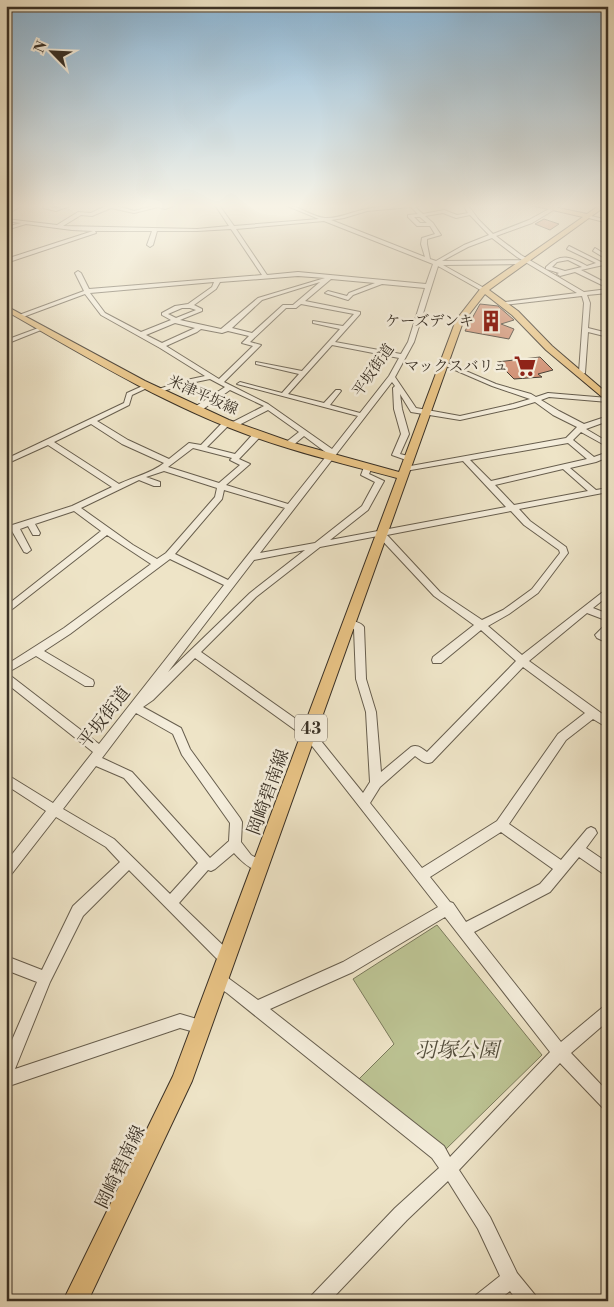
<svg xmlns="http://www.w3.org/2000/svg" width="614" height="1307" viewBox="0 0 614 1307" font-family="'Libre Bodoni','Noto Serif JP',serif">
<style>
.green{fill:#bcc393;stroke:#7b7a5c}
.building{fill:#d08d70;stroke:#3a3126}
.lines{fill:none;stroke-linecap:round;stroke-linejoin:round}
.minor-casing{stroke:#675e4e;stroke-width:2}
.major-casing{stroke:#3a3126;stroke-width:2}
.minor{fill:#f4eddb;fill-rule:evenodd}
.major{fill:#e7c284;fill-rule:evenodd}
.labels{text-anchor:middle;stroke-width:5;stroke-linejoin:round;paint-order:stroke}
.far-poi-label{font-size:15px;fill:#3a3126;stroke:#f4eddb;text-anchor:end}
.far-street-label{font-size:15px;fill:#3a3126;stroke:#f4eddb}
.shield{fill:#f4eddb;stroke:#72695c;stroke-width:1}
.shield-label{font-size:16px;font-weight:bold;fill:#3a3126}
.street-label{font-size:18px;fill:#3a3126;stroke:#f4eddb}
.near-park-label{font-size:21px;font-style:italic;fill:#544e3c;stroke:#f4eddb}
</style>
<rect width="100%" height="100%" fill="#eee4c7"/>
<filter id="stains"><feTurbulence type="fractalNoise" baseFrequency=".004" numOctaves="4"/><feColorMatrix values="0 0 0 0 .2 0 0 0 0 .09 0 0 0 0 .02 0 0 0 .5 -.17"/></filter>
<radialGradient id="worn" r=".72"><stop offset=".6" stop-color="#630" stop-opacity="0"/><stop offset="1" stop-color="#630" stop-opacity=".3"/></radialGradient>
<path class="green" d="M437 925 542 1055 444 1151 353 1085 394 1044 353 979Z"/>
<g class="building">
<path d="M544 219 559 224 550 230 535 224Z"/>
<path d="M480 304 498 306 514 320 501 324 514 329 509 339 465 331Z"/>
<path d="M540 357 553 370 538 374 542 377 514 379 497 362Z"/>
</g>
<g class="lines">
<g class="minor-casing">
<g id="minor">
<path d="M13 205 21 206 6 215V212L15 206Z"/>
<path d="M45 205H52L50 207C58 209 64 205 72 205L56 211 43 208Z"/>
<path d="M108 205H114L134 211 156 205 165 206 176 205 165 209 158 207 134 213 111 208 92 216 81 215 63 226 197 229 229 226 215 205H219L234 226 319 219 285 205C299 205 311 217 325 218 339 219 353 211 367 209 384 205 403 205 421 205L415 207 423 214 444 210 457 215 468 213 463 205H468L478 219 493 234 529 220 556 205H562L532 223 496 236 521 255 584 292 608 289V293L587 295 590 303 588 328 608 333V337L588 332 585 373 581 375H577L576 374 579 372 584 303 582 296 503 305V303L505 302 577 293 517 257 492 238 468 247 442 261 522 260 525 262 522 264 443 265 486 289 487 290 484 292 438 266 414 342 395 377 416 408 460 416 513 404 530 399 492 386 441 364V362H445L496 384 531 394 536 397 548 393 608 398V402L549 397 541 400 559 411 584 424 608 416V421L586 429 608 442V447L581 432 573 440 594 457 608 452V457L596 462 570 468 596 490 608 488V492L519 509 530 521 566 547 568 553 538 593 509 614 488 626 522 655 608 588V596L593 608 608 614V621L587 613 529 661 608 718V728L593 719 566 740 509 824 561 860 587 829 591 827 595 829 597 833 586 848 608 863V877L579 857 550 892 474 932 561 1042 603 1007 608 1005V1021L571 1053 608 1092V1111L603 1108 560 1063 459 1170 490 1217 517 1273 535 1295 538 1301H517L510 1291 497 1301H473L476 1295 500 1276 478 1229 448 1181 407 1220 330 1301H309L312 1295 395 1208 439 1168 432 1158 227 993 214 985 212 980 214 975 219 973 224 975 258 1000 343 962 438 907 305 737 195 658 153 700 143 707 181 728 190 749 240 818 242 822 241 842 251 855 265 863 267 867 265 871 261 873C249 868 242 862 234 853L215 869 211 871 208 870 179 903 231 953 233 958 231 963 226 965 221 963 129 870 83 916 50 982 15 1069 180 1014 207 1022 209 1027 207 1032 202 1034 180 1028 6 1087V1054L37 982 6 970V956L42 970 73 906 120 862 106 847 56 817 10 876 6 878V862L46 811 6 785V774L53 803 93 752 6 683V665L64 628 151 564 107 535 6 614V606L101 531 74 511 35 524 40 533 39 535H33L28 526 20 529 31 550 27 553 24 552 12 531 6 533V527L72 506 112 487 48 445 6 464V459L124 403 127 393 147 384 150 386 149 387 132 395 129 405 97 421 128 440 169 459 189 443 201 445 224 421 231 423 264 406 230 390 199 412H193V408L225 387 210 379 186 384 160 392H156V390L182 381 205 376 160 348 101 315 85 294 23 317H19V315L84 291 75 273 78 271 81 273 89 289 262 275 231 229 197 231H157L153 245 150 247 147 245 152 231H95L96 233 6 263V259L93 231 72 230 26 224 6 230V227L21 223 6 221V219L57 225 78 212 91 213ZM411 207 418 214 408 215V217L417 226H430L435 234 422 238 421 244 425 257 331 220 344 218 367 211ZM443 213 456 218 470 215 489 235 464 245 436 261 430 259 427 244V239L441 235 433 223 425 216ZM414 217H420L427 223H420ZM324 221 433 264 426 284 298 272 267 275 236 229ZM298 276 325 278 258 298 221 329 180 320 202 311V309L194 305 216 289 220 282ZM331 279 375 283 349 293 347 296 328 291 325 293 348 300 353 295 382 284 425 288 408 342 401 354 335 342 360 314V312L305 301ZM214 282 212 287 188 304 175 306 162 313V315L171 320 141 332 105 313 90 293ZM320 282 293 305H283L252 333 232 328 262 300ZM301 304 354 314 343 326 313 321V323L340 329 302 371 256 362V364L299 374 282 393 240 382 237 384 358 416 332 449 268 404 224 382 261 345 250 342 286 308H296ZM182 308H190L196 310 176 318 168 314ZM175 323 195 328 162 343 146 335ZM201 329 222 333 228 331 249 336 242 343 253 346 219 379 166 346 197 332ZM332 345 399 358 389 376 360 413 330 405 341 391 340 390H336L324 403 288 394ZM392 382 395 386 393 388 394 409 401 434 392 455 409 461 413 459 412 457 400 454 409 434 402 409 400 394 411 412 460 420 515 408 535 402 553 415 577 427 566 438 405 467 401 469 405 471 463 461 506 507 330 540 368 510 384 481 369 474 372 467 368 465 364 467 361 475 375 482 362 506 315 543 260 553ZM268 410 299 432 285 443V447H291L304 436 328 454 288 504 226 485 250 464 239 459 260 437V433H254L235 454 207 447 229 425 235 427ZM91 424 122 444 164 463C152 473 133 477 119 484L54 442ZM568 443 587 459 491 481 470 460ZM193 448 232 458 230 460 240 465 219 483 168 467ZM563 469 588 491 514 505 495 485ZM164 471 217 488 215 497 166 553 157 559 133 545 81 508 139 480 154 486H160V482L146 477ZM224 490 285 508 228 580 175 554 222 499ZM511 511 524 525 559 550 560 553 532 589 503 610 482 620 440 592 387 535ZM378 536 434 596 474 625 433 657 432 660 433 663H441L481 630 516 661 427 752C422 749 418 744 411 747L381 772 376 712 366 679 364 627C361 622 351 620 346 622L344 624 346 626 354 629 356 679 366 712 370 782 363 793 313 731 201 652 256 597 320 547ZM305 550 250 593 168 672 254 560ZM170 559 224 585 99 744 7 673 36 656 85 686H93L94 683 93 680 44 651 70 634ZM523 667 585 713 558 734 497 821 422 868 370 803 380 787 415 756C421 760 425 765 432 762ZM136 713 173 734 182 755 230 823 229 841 210 858 132 772 102 758ZM96 766 124 778 198 863 170 894 114 839 63 809ZM501 832 553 869 540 884 466 922 453 903 450 902 430 877ZM445 917 550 1052 450 1157 444 1146 270 1009 353 972Z"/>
<path d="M587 215 608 220V223L585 217Z"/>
<path d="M569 246 601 262 608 260V264L581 270 608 284V288L575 272 560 276 557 274 559 273 546 269V267C561 252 571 257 587 266L596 263 567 249ZM568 260 582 267 565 271 552 267 557 262Z"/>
<path d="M595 248 608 256V260L593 251Z"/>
<path d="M41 327 46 328 6 344V340Z"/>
<path d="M605 625H608V643L597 638 595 635Z"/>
</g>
</g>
<g class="major-casing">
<path id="major" d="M531 205H544L587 214 600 205H607L489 290 518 311 552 346 608 394V402L546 350 512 315 485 294 463 322 192 1081 88 1301H63L173 1076 397 478C345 464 293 452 243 433 160 402 83 355 6 311V306L145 381 229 420 294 443 399 472 456 320 481 288 583 217Z"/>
</g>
<use href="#minor" class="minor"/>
<use href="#major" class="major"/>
</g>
<linearGradient id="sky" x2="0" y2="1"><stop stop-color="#8bb7d8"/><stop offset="0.53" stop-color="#f7f3e6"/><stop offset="1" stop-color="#f7f3e6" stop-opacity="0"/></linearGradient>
<rect width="614" height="388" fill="url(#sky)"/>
<defs>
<g id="building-bare" transform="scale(1.725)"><path d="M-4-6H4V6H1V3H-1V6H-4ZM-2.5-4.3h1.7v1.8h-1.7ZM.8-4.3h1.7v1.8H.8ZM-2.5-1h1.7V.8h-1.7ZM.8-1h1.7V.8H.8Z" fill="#8f2418" stroke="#f4eddb" stroke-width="2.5" paint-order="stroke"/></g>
<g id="supermarket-bare" transform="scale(1.725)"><path d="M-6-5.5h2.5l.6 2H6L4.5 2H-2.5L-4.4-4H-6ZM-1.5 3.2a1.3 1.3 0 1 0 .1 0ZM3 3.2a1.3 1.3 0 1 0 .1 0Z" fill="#8f2418" stroke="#f4eddb" stroke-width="2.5" paint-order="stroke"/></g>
</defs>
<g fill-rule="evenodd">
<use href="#building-bare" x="491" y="321"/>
<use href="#supermarket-bare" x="525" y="366"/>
</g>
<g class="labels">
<g class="far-poi-label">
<text x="474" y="326">ケーズデンキ</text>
<text x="508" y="371">マックスバリュ</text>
</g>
<g class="far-street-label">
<text transform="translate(373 370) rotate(-55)" y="5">平坂街道</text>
<text transform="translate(203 395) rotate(24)" y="5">米津平坂線</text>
</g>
<rect class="shield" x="295" y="714.5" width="32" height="27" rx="4"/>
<g class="shield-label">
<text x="311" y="734">43</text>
</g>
<g class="street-label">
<text transform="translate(104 717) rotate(-52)" y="6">平坂街道</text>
<text transform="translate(268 792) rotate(-70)" y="6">岡崎碧南線</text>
<text transform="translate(120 1167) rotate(-64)" y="6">岡崎碧南線</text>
</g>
<g class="near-park-label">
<text x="457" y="1057">羽塚公園</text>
</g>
</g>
<rect width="614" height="1307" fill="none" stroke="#eee4c7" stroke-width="25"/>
<rect x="8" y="8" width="599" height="1292" fill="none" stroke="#3a3126" stroke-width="2.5"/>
<rect x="12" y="12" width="589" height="1282" fill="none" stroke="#3a3126"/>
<g transform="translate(52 52) rotate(294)" stroke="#f4eddb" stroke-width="4" paint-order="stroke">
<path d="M0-4L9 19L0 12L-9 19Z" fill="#3a3126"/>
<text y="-8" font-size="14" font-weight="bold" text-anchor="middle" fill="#3a3126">N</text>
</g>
<rect width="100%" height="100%" filter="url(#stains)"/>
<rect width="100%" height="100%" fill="url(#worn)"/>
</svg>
